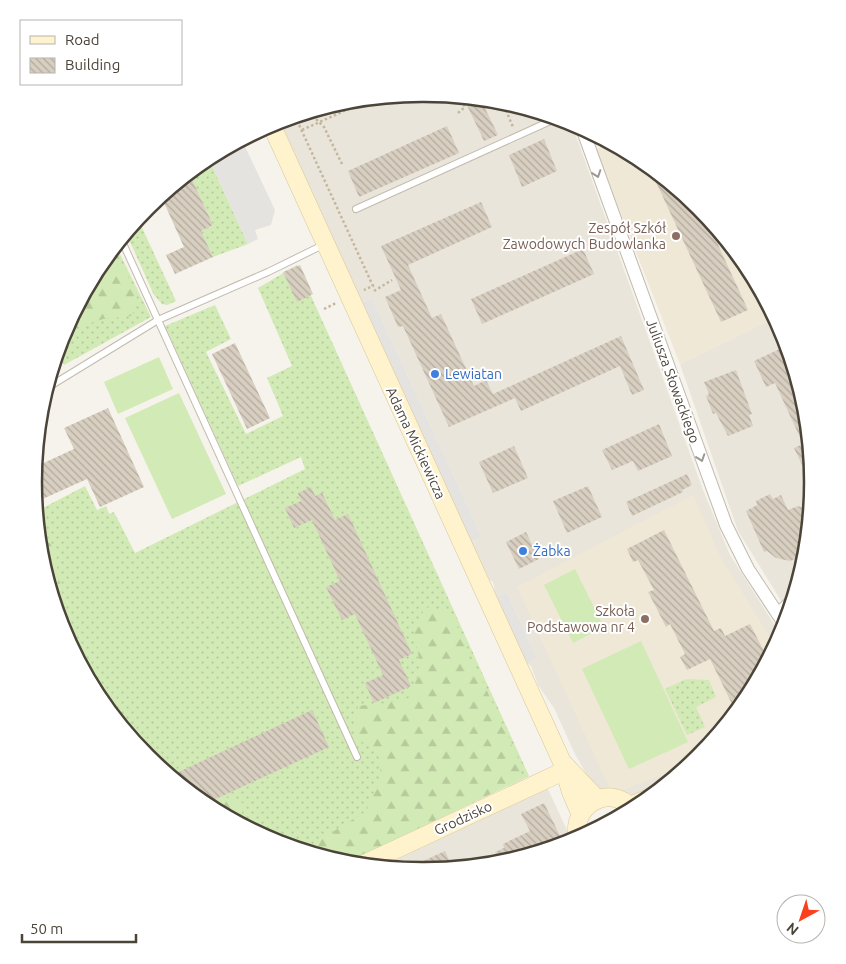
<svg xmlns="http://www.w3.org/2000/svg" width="846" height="964" viewBox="0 0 846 964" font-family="Ubuntu,sans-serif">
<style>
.residential{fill:#eae5da}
.education{fill:#efe8d6}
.grass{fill:url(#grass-dots)}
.forest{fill:url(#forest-firs)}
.pitch{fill:#d2eab5}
.parking{fill:#e5e3e0}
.building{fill:url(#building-back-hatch)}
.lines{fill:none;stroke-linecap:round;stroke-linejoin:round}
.lane-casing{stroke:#c2bbae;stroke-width:8}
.street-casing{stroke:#c2bbae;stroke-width:14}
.secondary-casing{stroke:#d6c79b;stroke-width:19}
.path{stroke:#c4b79f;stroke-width:2.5;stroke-dasharray:2.5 2.5;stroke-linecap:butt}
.lane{stroke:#fff;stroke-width:6}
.street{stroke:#fff;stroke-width:12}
.secondary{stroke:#fff3cd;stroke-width:18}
.oneway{stroke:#9c9892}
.education-dot{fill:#8d6e63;stroke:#fff;stroke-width:2}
.shop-dot{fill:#3f7fe0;stroke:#fff;stroke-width:2}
.labels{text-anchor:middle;stroke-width:4;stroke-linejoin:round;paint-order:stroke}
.education-label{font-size:14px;fill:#785e54;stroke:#fff;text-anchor:end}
.shop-label{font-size:14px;fill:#366cbe;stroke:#fff;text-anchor:start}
.street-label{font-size:14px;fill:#4b4439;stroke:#fff}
.rim{fill:none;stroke:#4b4439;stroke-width:2.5}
</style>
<defs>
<pattern id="grass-dots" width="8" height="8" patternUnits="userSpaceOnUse" patternTransform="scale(1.25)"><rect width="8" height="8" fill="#d2eab5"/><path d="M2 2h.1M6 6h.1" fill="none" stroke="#b6ca9c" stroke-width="1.8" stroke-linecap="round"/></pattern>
<pattern id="forest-firs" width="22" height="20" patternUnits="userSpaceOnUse" patternTransform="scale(1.25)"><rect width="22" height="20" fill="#d2eab5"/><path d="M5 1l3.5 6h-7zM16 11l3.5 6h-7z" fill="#b6ca9c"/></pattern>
<pattern id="building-back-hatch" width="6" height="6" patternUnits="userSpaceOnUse" patternTransform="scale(1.25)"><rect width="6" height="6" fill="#d8cfc1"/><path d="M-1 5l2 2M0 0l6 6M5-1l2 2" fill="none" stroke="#b1aa9e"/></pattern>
</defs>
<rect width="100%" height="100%" fill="#f6f3ec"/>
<g class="residential">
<path d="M423 93 499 100 571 122 703 490 730 555 781 635 746 698 698 757 626 807 599 797 574 752 554 708 538 685 531 666 527 663 537 658 507 592 496 597 493 582 489 579 471 542 482 537 372 298 362 303 280 121 347 100Z"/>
<path d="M775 318 783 333 805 406 812 482 805 558 788 612 738 531 680 364Z"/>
<path d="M547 787 572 841 499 864 423 871 377 867Z"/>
</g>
<g class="education">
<path d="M609 142 639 159 698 207 747 266 775 318 680 364 596 150Z"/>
<path d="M693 495 721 558 775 646 746 698 709 744 665 774 621 791H611L517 587Z"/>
</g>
<g class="grass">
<path d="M208 157 248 244 213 257 201 231 213 225 189 173Z"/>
<path d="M138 219 176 301 167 305 162 304 154 295 126 233Z"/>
<path d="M116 246 151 317 64 365 58 352C69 314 91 276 116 246Z"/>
<path d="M297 265 529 776 346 863 274 842 207 805 148 757 99 698 63 631 41 558 37 511 85 486 97 510 106 506 109 514 114 512 135 553 305 469 301 457 238 486 165 326 215 305 231 339 206 352 246 434 283 416 267 378 292 366 258 288Z"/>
<path d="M686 679 709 680 716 697 696 707 705 727 687 735 665 689Z"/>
</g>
<g class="forest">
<path d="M114 247 137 297 132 316 103 319 81 326 70 320 100 266Z"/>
<path d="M40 541H46L56 547 57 568 72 646C55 616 43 576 40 541Z"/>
<path d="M425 607 451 613 521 765 520 780 345 863 303 850 365 812 381 778 379 752 354 737 358 706 388 703 409 698 421 668 414 633Z"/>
<path d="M218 795 243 803 241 824 207 805 195 796Z"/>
</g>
<g class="pitch">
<path d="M159 357 173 389 118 414 104 382Z"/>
<path d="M179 393 226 494 172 519 125 418Z"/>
<path d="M575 569 604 627 573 643 544 585Z"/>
<path d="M641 641 688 742 629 769 582 669Z"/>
</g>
<g class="parking">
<path d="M242 140 275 210 271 225 255 230 258 239 248 244 208 157Z"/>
<path d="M372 298 482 537 471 542 362 303Z"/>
<path d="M507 592 537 658 527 663 496 597Z"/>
</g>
<g class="building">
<path d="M463 97 480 98 498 135 484 141Z"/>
<path d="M447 126 459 153 359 197 348 171Z"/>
<path d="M544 139 557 171 522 187 509 155Z"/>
<path d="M649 167 703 212 748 310 721 322Z"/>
<path d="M189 173 213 225 201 231 213 257 175 274 166 255 184 247 161 196Z"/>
<path d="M481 202 492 227 408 265 432 318 441 314 474 386 486 380 493 394 621 336 644 390 632 395 620 366 521 411 515 398 449 427 403 326 398 327 385 297 401 290 381 246Z"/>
<path d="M583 249 594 274 482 324 471 299Z"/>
<path d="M300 265 313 294 297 302 283 272Z"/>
<path d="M235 343 270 418 247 429 212 354Z"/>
<path d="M786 346 805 406 812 482 811 484 794 448 803 444 775 383 766 387 754 361Z"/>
<path d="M736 370 752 414 749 415 753 426 728 436 716 413 713 414 706 396 709 394 704 382Z"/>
<path d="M108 408 144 487 100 507 87 479 36 502 35 467 74 449 64 428Z"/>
<path d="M659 424 672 456 638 471 633 461 612 470 602 450Z"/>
<path d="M514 446 528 478 493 493 479 462Z"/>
<path d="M687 474 692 485 682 490 683 492 632 516 626 502Z"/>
<path d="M588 486 602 517 567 533 553 501Z"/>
<path d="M311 487 315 496 322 493 335 520 348 514 412 654 399 660 411 686 374 703 365 683 383 675 355 614 342 620 326 587 340 581 312 520 294 528 285 508 301 501 298 493Z"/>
<path d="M770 494 773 499 781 495 788 510 798 506 803 508 808 521 807 534 800 537 805 555 790 561 776 558 767 551 764 552 746 511 757 505 756 501Z"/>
<path d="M664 530 714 631 721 628 725 636 750 624 768 659 747 697 732 704 710 659 687 670 680 657 685 654 670 624 666 627 656 607 648 592 654 590 638 560 633 562 627 549Z"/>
<path d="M526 532 539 559 519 569 506 542Z"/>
<path d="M312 710 329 747 205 804 170 776Z"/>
<path d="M544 803 564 844 550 848 548 844 528 855 500 863 495 852 504 848 503 844 530 831 521 814Z"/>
<path d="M445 851 453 868 425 871 421 862Z"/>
</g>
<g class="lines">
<g class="lane-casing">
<g id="lane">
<path d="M356 209 557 118"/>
<path d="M121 239 357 757"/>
<path d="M47 388 158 320 268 272 325 244"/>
</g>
</g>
<g class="street-casing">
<g id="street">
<path d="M582 128 726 525 748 569 785 625"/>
<path d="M778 614 791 602"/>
</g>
</g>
<g class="secondary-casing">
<g id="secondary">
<path d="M271 124 562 762 571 792 580 813"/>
<path d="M564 764 597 799"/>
<path d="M630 806 649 798"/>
<path d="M578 838C570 806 610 782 632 809"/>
<path d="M362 865 564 771"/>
</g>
</g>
<g class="path">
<path d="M502 101 513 127"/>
<path d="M309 112 324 127 342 164"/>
<path d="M458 113 465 107 460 96"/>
<path d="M295 116 373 286 364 290"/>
<path d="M302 130 375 97"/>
<path d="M374 291 392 280"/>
<path d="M324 309 336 303"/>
</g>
<use href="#lane" class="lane"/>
<use href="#street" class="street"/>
<use href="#secondary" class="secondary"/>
</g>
<defs><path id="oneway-chevron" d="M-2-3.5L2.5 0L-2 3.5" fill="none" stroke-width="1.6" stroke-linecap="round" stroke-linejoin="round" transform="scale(1.25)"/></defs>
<g class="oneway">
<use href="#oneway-chevron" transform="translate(597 174) rotate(71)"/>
<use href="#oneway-chevron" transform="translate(701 458) rotate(71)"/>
</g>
<g class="education-dot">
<circle cx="676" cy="236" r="5"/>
<circle cx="645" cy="619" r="5"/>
</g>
<g class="shop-dot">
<circle cx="435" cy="374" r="5"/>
<circle cx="523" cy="551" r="5"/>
</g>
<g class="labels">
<g class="education-label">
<text x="666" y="233">Zespół Szkół<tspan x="666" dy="16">Zawodowych Budowlanka</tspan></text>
<text x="635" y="616">Szkoła<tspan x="635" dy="16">Podstawowa nr 4</tspan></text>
</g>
<g class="shop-label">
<text x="445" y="379">Lewiatan</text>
<text x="533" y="556">Żabka</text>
</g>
<g class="street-label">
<text transform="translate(673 381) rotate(70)" y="5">Juliusza Słowackiego</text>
<text transform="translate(416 443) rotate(65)" y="5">Adama Mickiewicza</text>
<text transform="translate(463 818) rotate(-25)" y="5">Grodzisko</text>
</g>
</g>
<path d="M0 0H846V964H0ZM422 102H424A380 380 0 0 1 804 482V482A380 380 0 0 1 424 862H422A380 380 0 0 1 42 482V482A380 380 0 0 1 422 102Z" fill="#fff" fill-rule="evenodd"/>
<path class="rim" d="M422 102H424A380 380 0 0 1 804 482V482A380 380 0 0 1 424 862H422A380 380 0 0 1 42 482V482A380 380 0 0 1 422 102Z"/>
<rect x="20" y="20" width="162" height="65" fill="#ffffff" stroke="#b7b4b0"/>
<rect x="30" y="36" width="25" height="8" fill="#fff3cd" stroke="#b7b4b0"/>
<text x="65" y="45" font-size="15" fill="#4b4439">Road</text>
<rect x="30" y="58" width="25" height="15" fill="url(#building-back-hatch)" stroke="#b7b4b0"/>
<text x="65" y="70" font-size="15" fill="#4b4439">Building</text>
<g transform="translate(801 919) rotate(220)"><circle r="24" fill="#ffffff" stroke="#b7b4b0"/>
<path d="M0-4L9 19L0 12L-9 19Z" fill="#fc3f1d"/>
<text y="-8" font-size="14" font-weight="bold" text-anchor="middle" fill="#4b4439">N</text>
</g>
<path d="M22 934v8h114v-8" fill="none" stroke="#4b4439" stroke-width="2.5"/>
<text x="30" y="934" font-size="15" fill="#4b4439" stroke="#ffffff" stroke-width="4" paint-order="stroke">50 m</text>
</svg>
